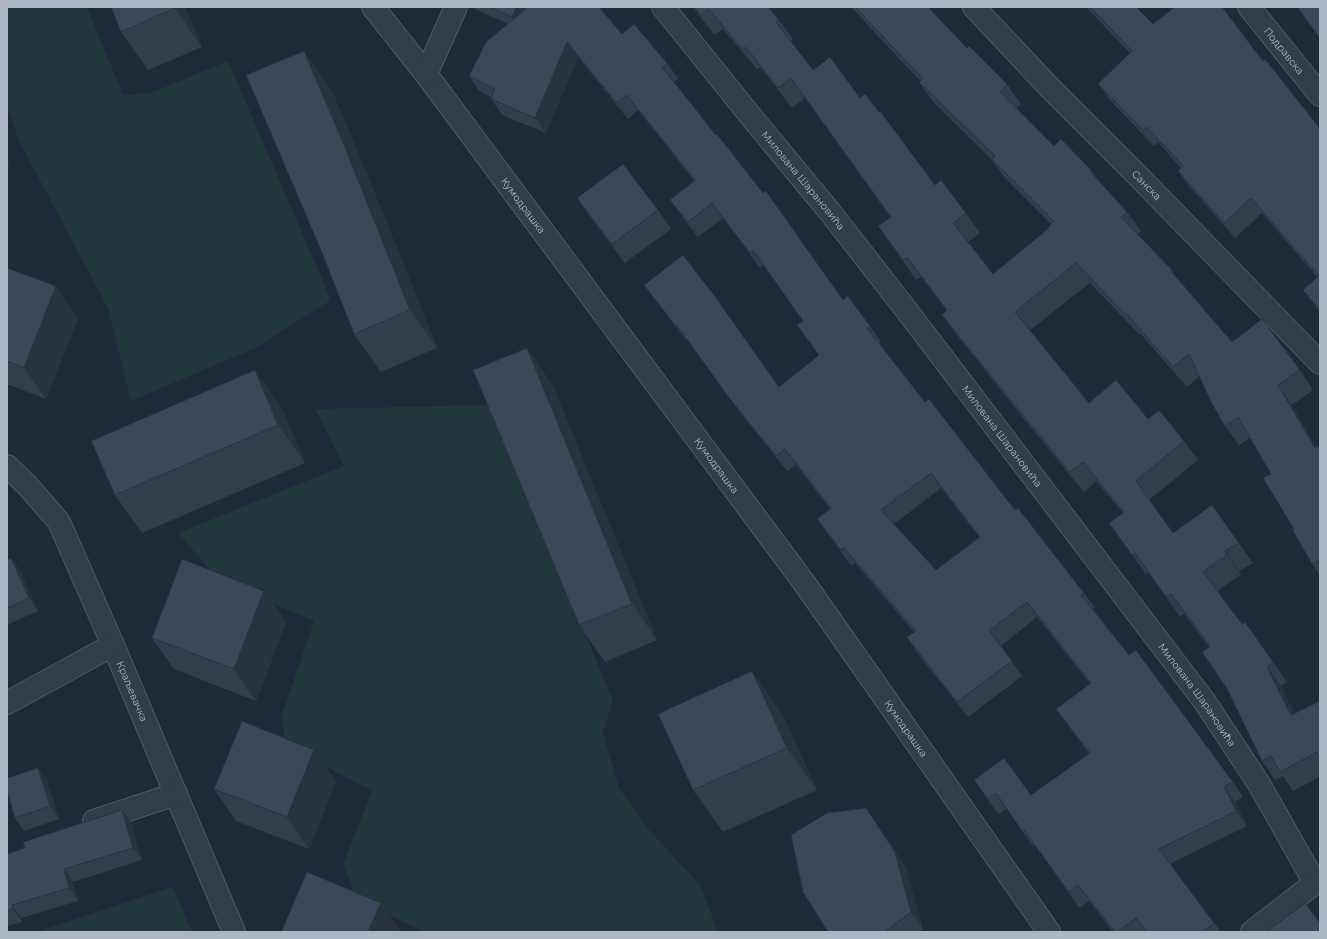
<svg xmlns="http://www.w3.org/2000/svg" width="1327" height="939" viewBox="0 0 1327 939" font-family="Montserrat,sans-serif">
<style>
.green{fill:#20383b}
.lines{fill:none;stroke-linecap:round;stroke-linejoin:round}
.minor-casing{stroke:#4f5968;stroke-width:24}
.minor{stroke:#323c4a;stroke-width:22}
.wall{fill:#323e4d;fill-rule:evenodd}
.shaded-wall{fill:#29323f}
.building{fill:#3a485a;stroke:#29323f;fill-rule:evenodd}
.labels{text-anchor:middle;stroke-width:3;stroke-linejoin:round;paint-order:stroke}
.street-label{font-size:10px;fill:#acb6c7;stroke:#18212e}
</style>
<rect width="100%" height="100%" fill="#1e2a3a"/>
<g class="green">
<path d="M7 7H87L123 95 151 93 228 61 331 300 255 348 131 401 108 308 19 141 7 106Z"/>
<path d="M488 405 613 700 603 733 619 788 649 830 700 885 718 932H425L356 899 343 864 372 791 285 745 282 715 314 621 220 581 178 533 344 466 315 409Z"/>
<path d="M173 887 192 932H37Z"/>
</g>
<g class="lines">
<g class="minor-casing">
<g id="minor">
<path id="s1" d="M373 7 426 74 805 584 1049 932"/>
<path id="s2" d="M663 7 753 119 830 212 904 307 1205 702 1259 784 1315 883"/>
<path id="s3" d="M974 7 1049 87 1142 180 1320 363"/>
<path id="s4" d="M1249 7 1320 95"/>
<path d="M426 74 456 7"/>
<path id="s5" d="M7 466 27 485 59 522 113 645 234 932"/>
<path d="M7 703 113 645"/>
<path d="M94 821 176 794"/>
<path d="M1252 932 1320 879"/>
</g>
</g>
<use href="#minor" class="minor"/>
</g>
<g class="wall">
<path d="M111 7H185L202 47 148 70 121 32Z"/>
<path d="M473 7H599L622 34 667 63 678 78 674 82 843 300 870 326 881 342 879 343 925 402 1084 593 1095 608 1093 609 1129 655 1233 782 1243 797 1235 802 1247 826 1170 864 1221 932H1113L1089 901 1079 908 1035 845 1033 846 1006 809 998 814 974 780 1031 795 1089 754 1056 709 1090 684 1037 617 1001 646 1022 676 968 717 917 653 907 637 914 632 855 563 851 566 817 519 830 509 796 465 787 471 741 414 687 339 686 340 655 300 644 285 779 387 819 356 797 325 803 321 764 266 760 268 723 218 698 237 681 215 670 200 694 181 638 110 628 119 578 57 546 133 502 115 491 99V97L479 91 469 76 508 24 475 9ZM941 488 979 537 936 570 894 524Z"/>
<path d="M693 7H768L779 20 793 39 791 41 813 70 860 98 935 185 966 213 980 233 968 242 993 274 1049 229 1048 227 1051 224 1005 178 992 160 933 102 919 82 920 81 851 7H928L967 48 1007 84 1021 104 1017 108 1054 146 1091 170 1098 180 1127 212 1141 231 1138 234 1172 270 1178 280 1232 342 1300 370 1313 390 1292 405 1316 447 1320 449V575L1312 564 1294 529 1271 474 1250 438 1239 445 1225 426 1199 376 1187 387 1140 333 1139 334 1090 283 1030 330 1089 403 1148 419 1184 441 1198 460 1149 500 1173 533 1212 505 1253 563 1239 571 1241 575 1217 591 1242 624 1245 622 1287 682 1281 686 1294 714 1320 701V777L1293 791 1283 776 1275 780 1262 761 1209 647 1184 614 1180 617 1149 572 1146 574 1109 523 1123 513 1096 481 1084 492 1023 418 956 334 942 315 947 311 921 277 916 280 878 226 890 217 805 98 792 108 760 67 757 69 723 29 714 35Z"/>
<path d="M1086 7H1136L1153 24 1263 61 1320 129V313L1314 305 1303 290 1317 277 1262 213 1235 238 1189 186 1178 171 1181 168 1158 142 1154 146 1109 99 1098 84 1130 53Z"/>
<path d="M1297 7H1320V39Z"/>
<path d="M331 89 367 174 437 348 381 372 354 334Z"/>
<path d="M577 198 658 210 671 229 625 263 590 217Z"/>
<path d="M7 268 78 318 46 399 7 384Z"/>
<path d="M255 370 282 409 305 463 142 533 115 495Z"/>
<path d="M552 384 657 640 605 662 579 625Z"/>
<path d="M11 558 20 571 38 611 7 625V560Z"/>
<path d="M264 591 286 622 256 701 174 669 152 638Z"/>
<path d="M782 713 817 790 723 832 693 790Z"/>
<path d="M38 768 47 781 59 819 24 831 15 818Z"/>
<path d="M336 781 309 849 236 821 214 789Z"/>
<path d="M122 810 131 823 142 860 73 882 78 901 21 918 22 922 7 926V854L25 848Z"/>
<path d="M878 825 906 868 923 929 918 932H828Z"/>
</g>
<g class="shaded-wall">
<path d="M175 7H185L202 47 175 8Z"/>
<path d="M516 7H531L521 30 512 17Z"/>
<path d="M567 42 578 57 546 133 535 118Z"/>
<path d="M304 51 331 89 367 174 437 348 410 310Z"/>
<path d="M7 159 10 163 7 170Z"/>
<path d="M56 286 78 318 46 399 24 368Z"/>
<path d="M527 348 552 384 657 640 632 604Z"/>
<path d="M255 370 282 409 305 463 278 425Z"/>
<path d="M1278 385 1292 405 1320 454 1315 448Z"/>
<path d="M1225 551 1239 571 1241 575 1227 555Z"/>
<path d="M11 558 20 571 38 611 29 598Z"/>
<path d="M264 591 286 622 256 701 234 669Z"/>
<path d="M1267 667 1281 686 1305 735 1291 715Z"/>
<path d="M752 671 782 713 817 790 787 748Z"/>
<path d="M314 750 336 781 309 849 287 817Z"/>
<path d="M38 768 47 781 59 819 50 806Z"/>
<path d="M1224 786 1235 802 1247 826 1236 811Z"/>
<path d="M866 808 878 825 906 868 923 929 911 912Z"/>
<path d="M122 810 131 823 142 860 133 848Z"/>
<path d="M64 869 73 882 78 901 69 888Z"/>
<path d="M381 903 401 932H368Z"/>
<path d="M12 905 21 918 22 922 13 909Z"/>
</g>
<g class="building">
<path d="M111 7H175V8L121 32Z"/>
<path d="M490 7H516L512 17Z"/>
<path d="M528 7H599L622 34 634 24 667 63 662 67 716 135 717 134 763 193 766 191 843 300 848 296 870 326 867 328 925 402 929 399 1015 510 1018 508 1084 593 1081 595 1129 655 1136 650 1233 782 1224 786 1236 811 1159 849 1214 923 1202 932H1148L1136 918 1117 932H1115L1078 885 1069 892 1024 830 1022 831 996 793 988 799 974 780 1004 758 1031 795 1090 753 1056 709 1091 683 1027 602 989 631 1012 661 957 702 907 637 916 631 844 548 841 550 817 519 831 508 785 449 776 456 730 399 676 324 675 325 644 285 683 255 714 295 779 387 819 355 797 325 803 321 753 250 750 253 712 203 688 222 670 200 695 180 627 95 617 103 567 42 535 118 491 99 495 89 469 76 486 42ZM931 473 980 537 936 570 881 510Z"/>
<path d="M694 7H768L779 20 776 22 813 70 830 57 860 98 865 94 879 112 880 111 935 185 941 180 966 213 953 223 993 274 1049 228 1048 227 1054 221 992 159 995 156 919 82 923 79 855 7H928L967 48 969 46 1007 84 1000 92 1054 146 1061 139 1091 170 1090 171 1127 212 1121 217 1172 270 1171 271 1232 342 1262 319 1300 370 1278 385 1315 448 1318 446 1320 449V561V560L1312 564 1292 529H1294L1263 478 1271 474 1238 417 1225 426 1211 402 1189 354 1173 367 1126 313 1125 314 1076 263 1015 312 1089 403 1116 380 1148 419 1159 410 1184 441 1136 481 1173 533 1212 505 1239 543 1225 551 1227 555 1203 572 1242 624 1245 622 1273 662 1267 667 1291 715 1320 701V753L1318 754 1317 752 1280 772 1271 756 1262 761 1226 687 1202 652 1210 646 1171 594 1166 597 1135 553 1132 555 1109 523 1124 512 1083 462 1070 472 1009 398 942 315 947 310 907 257 903 260 878 226 891 217 791 78 778 88 746 47 743 50 709 9 701 15Z"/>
<path d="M1090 7H1136L1153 24 1175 7H1222L1263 61 1265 59 1303 107 1320 129V310L1303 290 1319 276 1251 198 1224 223 1178 171 1183 166 1147 127 1143 130 1098 84 1132 51Z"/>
<path d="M1297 7H1320V38Z"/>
<path d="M304 51 340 135 410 310 354 334 320 248 246 75Z"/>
<path d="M623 164 658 210 612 244 577 198Z"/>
<path d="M7 268 56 286 24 368 7 361Z"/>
<path d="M527 348 632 604 579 625 473 370Z"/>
<path d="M255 370 278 425 115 495 91 441Z"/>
<path d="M11 558 29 598 7 608V560Z"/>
<path d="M182 559 264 591 234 669 152 638Z"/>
<path d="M752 671 787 748 693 790 658 714Z"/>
<path d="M242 721 314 750 287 817 214 789Z"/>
<path d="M38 768 50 806 15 818 7 791V778Z"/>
<path d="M866 808 895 852 911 912 884 932H828L803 892 791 835 827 813Z"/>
<path d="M122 810 133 848 64 869 69 888 12 905 13 909 7 911V854L25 848 23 842Z"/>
<path d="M307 872 381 903 368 932H281Z"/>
<path d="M1305 903 1320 923V932H1266Z"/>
</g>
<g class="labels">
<g class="street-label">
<text dy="4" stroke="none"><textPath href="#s4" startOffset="56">Подравска</textPath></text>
<text dy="4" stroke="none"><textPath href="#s2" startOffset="223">Милована Шарановића</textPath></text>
<text dy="4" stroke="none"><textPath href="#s3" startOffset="248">Санска</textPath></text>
<text dy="4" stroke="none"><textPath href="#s1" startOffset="249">Кумодрашка</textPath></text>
<text dy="4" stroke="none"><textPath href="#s2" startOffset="547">Милована Шарановића</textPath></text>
<text dy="4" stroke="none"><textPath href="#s1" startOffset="573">Кумодрашка</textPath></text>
<text dy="4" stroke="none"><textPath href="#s5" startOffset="261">Краљевачка</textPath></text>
<text dy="4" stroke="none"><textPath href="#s2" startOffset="871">Милована Шарановића</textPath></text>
<text dy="4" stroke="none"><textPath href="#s1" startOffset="897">Кумодрашка</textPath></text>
</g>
</g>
<rect width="1327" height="939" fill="none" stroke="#acb6c7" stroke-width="16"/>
</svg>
